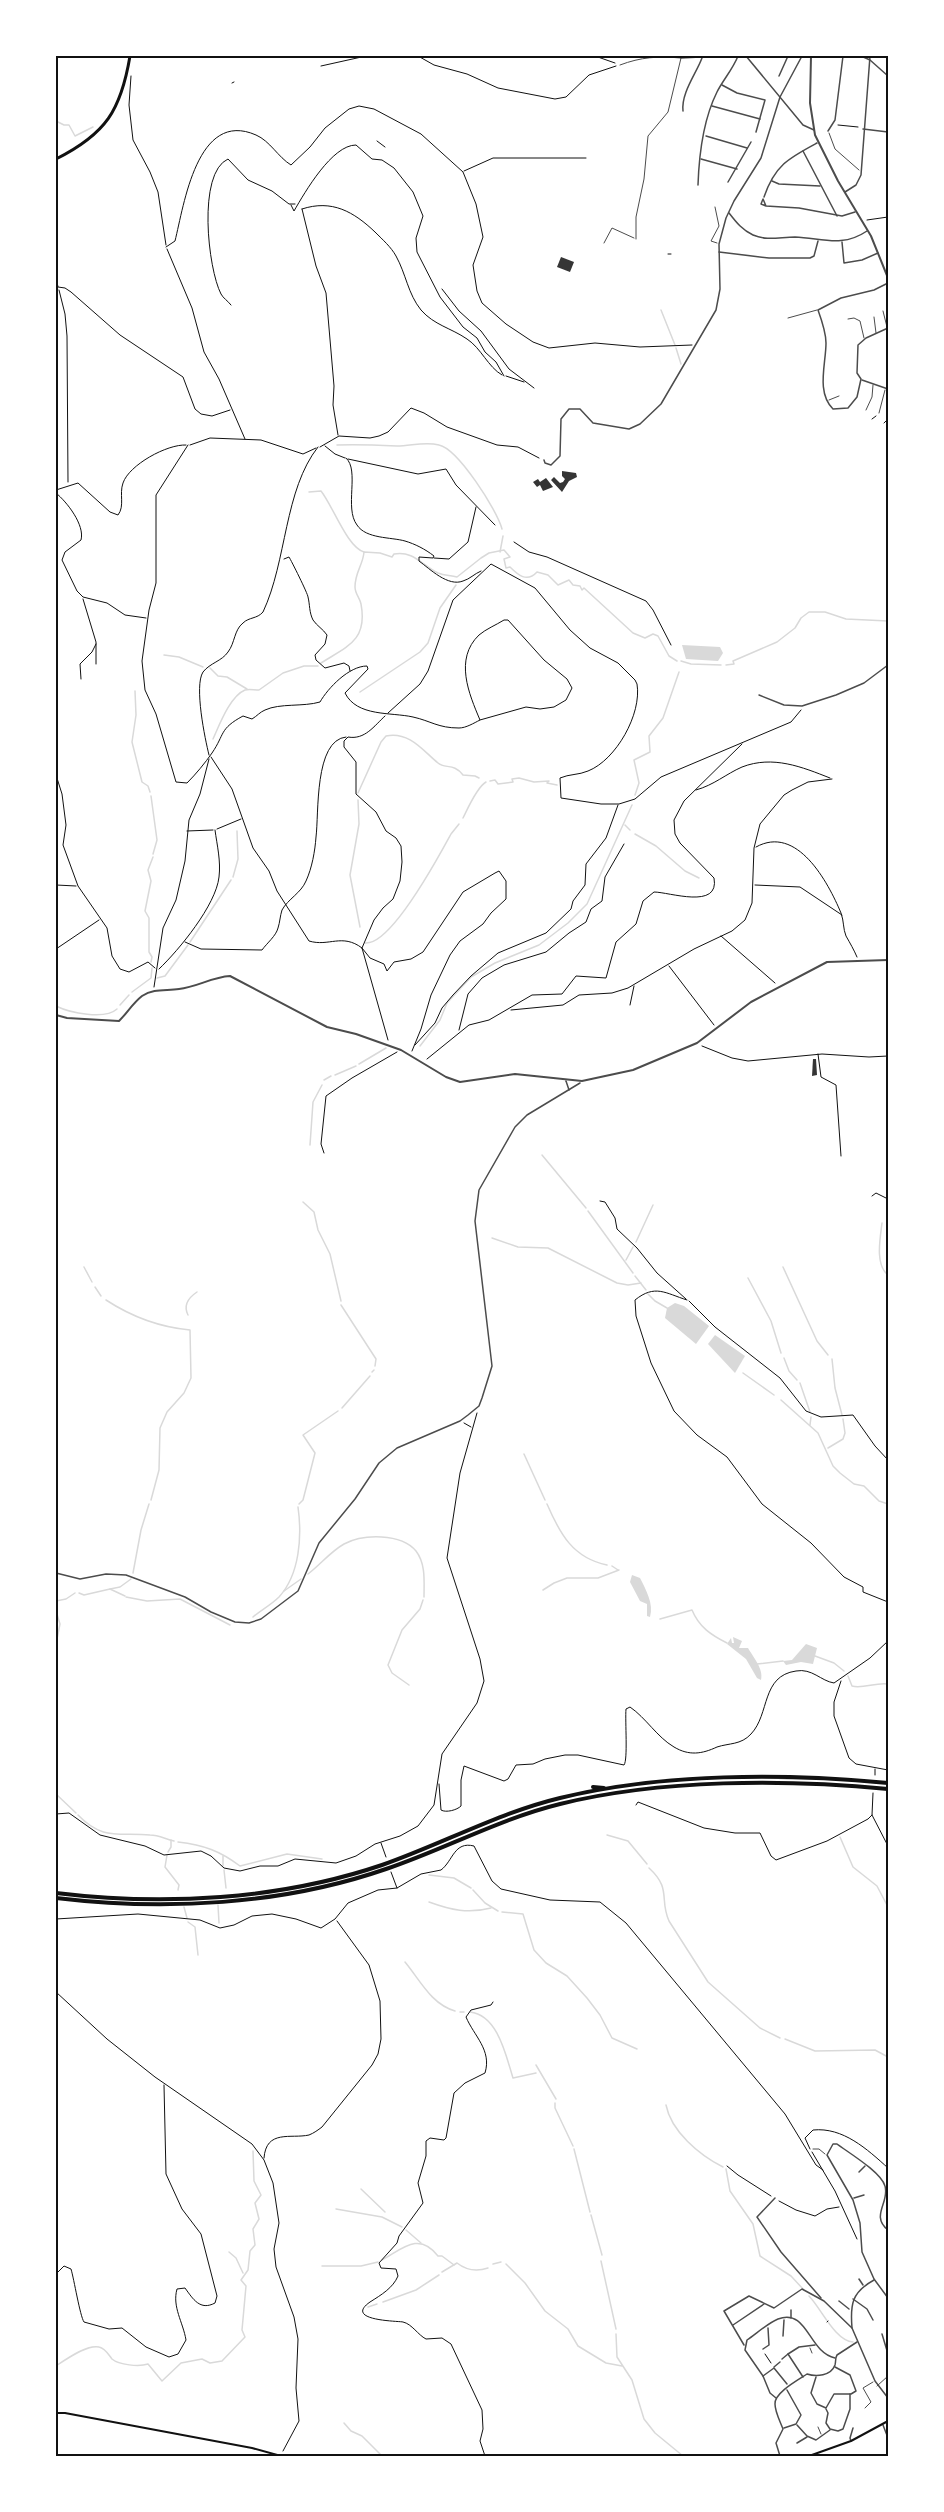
<svg xmlns="http://www.w3.org/2000/svg" width="944" height="2512" viewBox="0 0 944 2512" font-family="Rubik,sans-serif">
<style>
.water{fill:#d9d9d9}
.lines{fill:none;stroke-linecap:round;stroke-linejoin:round}
.stream{stroke:#d9d9d9;stroke-width:1.5}
.building{fill:#353535}
.path{stroke:#111;stroke-width:1}
.service{stroke:#4c4c4c;stroke-width:1}
.minor{stroke:#4c4c4c;stroke-width:1.5}
.tertiary{stroke:#4c4c4c;stroke-width:2}
.secondary{stroke:#111;stroke-width:2}
.primary{stroke:#111;stroke-width:3}
.motorway{stroke:#111;stroke-width:4}
.neatline{fill:none;stroke:#111;stroke-width:2}
</style>
<rect width="100%" height="100%" fill="#fff"/>
<g class="water">
<path d="M682 645 720 647 723 653 718 661 686 659Z"/>
<path d="M675 1303 684 1306 709 1326 696 1344 665 1318 667 1308Z"/>
<path d="M715 1335 745 1356 735 1373 708 1344Z"/>
<path d="M632 1575 640 1578C646 1590 654 1604 650 1617L647 1616V1604L640 1601 630 1582Z"/>
<path d="M733 1637 742 1641 739 1648H748C753 1657 764 1669 761 1680L757 1678 746 1659 727 1644 731 1638 732 1643H734Z"/>
<path d="M806 1644 817 1648 813 1664 801 1662 786 1665 783 1661 792 1660Z"/>
</g>
<g class="lines">
<g class="stream">
<path d="M56 121 64 125H69L75 136 93 127"/>
<path d="M661 310 675 345"/>
<path d="M676 348 681 364"/>
<path d="M337 445C357 444 377 445 397 446 411 446 425 441 439 445 458 449 497 510 502 529"/>
<path d="M309 492 321 491C333 506 347 547 364 552"/>
<path d="M500 552 503 536"/>
<path d="M164 655 179 657 203 667"/>
<path d="M681 661 691 664 721 665"/>
<path d="M321 663C346 647 368 641 361 604 360 598 355 594 355 587 355 572 363 565 364 552L380 553 392 557 394 554C413 550 423 566 438 573 445 576 450 575 457 577L481 558 489 553 504 550 510 557 504 559 506 568 510 567C518 575 527 583 537 572L548 575 558 585 569 580 573 585 580 586 582 590 584 588 633 633 645 638 653 634 658 636 669 656 677 661"/>
<path d="M726 665 734 664 733 661 777 642 795 628 801 618 809 612H825L846 619 888 621"/>
<path d="M210 668 218 676 227 677 247 689"/>
<path d="M135 691 136 715 132 742 142 782 148 786 150 792"/>
<path d="M360 692 420 652 428 643 440 608 456 585"/>
<path d="M213 739C219 726 230 696 245 690 249 689 254 690 259 690L283 673 304 666H318"/>
<path d="M490 781 495 780 498 784 513 782 512 779 519 778 534 782 549 781 547 783 557 785"/>
<path d="M358 793 381 742 386 736C410 731 424 752 438 763 445 769 454 763 463 775L475 776 479 778"/>
<path d="M635 795 639 783 634 760 650 752 649 736 663 718 679 672"/>
<path d="M151 796 157 840 153 854"/>
<path d="M358 800 359 824 350 875 360 927"/>
<path d="M463 818C468 808 477 787 486 782"/>
<path d="M625 825 630 830"/>
<path d="M635 834 656 846 685 871 699 878"/>
<path d="M233 877 238 859 237 831"/>
<path d="M190 942 231 880"/>
<path d="M365 943C391 946 439 856 451 834L459 824"/>
<path d="M151 962 152 957 149 952V918L145 911 151 881 148 870 153 857"/>
<path d="M157 978 165 976 188 945"/>
<path d="M132 992 151 978 152 968"/>
<path d="M120 1005 129 995"/>
<path d="M56 1006C70 1013 105 1020 117 1009"/>
<path d="M420 1046 440 1020 447 1003 471 977 495 963 539 945 568 923 587 904 632 805"/>
<path d="M359 1064 386 1048"/>
<path d="M335 1075 356 1066"/>
<path d="M324 1080 331 1076"/>
<path d="M310 1145 313 1102 322 1085"/>
<path d="M542 1155 586 1208"/>
<path d="M303 1202 314 1212 318 1230 330 1254 341 1301"/>
<path d="M588 1211 633 1273"/>
<path d="M882 1223C880 1239 875 1265 888 1275"/>
<path d="M492 1238 518 1247 548 1248 617 1283 628 1285 641 1283"/>
<path d="M636 1242 653 1205"/>
<path d="M626 1260 633 1247"/>
<path d="M84 1267 92 1282"/>
<path d="M783 1267 817 1341 828 1355"/>
<path d="M635 1276 646 1290"/>
<path d="M748 1278 771 1321 781 1353"/>
<path d="M95 1287 101 1296"/>
<path d="M648 1294 655 1301 667 1308"/>
<path d="M106 1300C132 1317 158 1327 190 1330L191 1378 184 1393 167 1412 160 1428 159 1470 151 1500"/>
<path d="M341 1305 376 1359 375 1366"/>
<path d="M188 1315C183 1305 188 1298 197 1292"/>
<path d="M784 1358 789 1371 797 1380"/>
<path d="M832 1359 835 1388 842 1415"/>
<path d="M372 1372 374 1370"/>
<path d="M743 1373 774 1395"/>
<path d="M800 1383 810 1412"/>
<path d="M781 1400 818 1433 833 1466 840 1473 854 1484 864 1486 879 1501 888 1504"/>
<path d="M342 1408 370 1376"/>
<path d="M810 1425 811 1417"/>
<path d="M828 1448 843 1439 845 1433 843 1419"/>
<path d="M524 1454 545 1500"/>
<path d="M299 1504 303 1500 315 1453 303 1435 338 1411"/>
<path d="M547 1504C560 1534 573 1558 607 1565"/>
<path d="M612 1566 618 1570"/>
<path d="M133 1573 141 1530 149 1504"/>
<path d="M308 1574C321 1564 330 1552 344 1544 363 1534 401 1533 416 1551 426 1564 424 1582 424 1597"/>
<path d="M110 1589 120 1587 131 1579"/>
<path d="M543 1590 554 1583 567 1578H598L619 1570"/>
<path d="M284 1591 301 1579"/>
<path d="M79 1593 84 1595 110 1589 125 1596"/>
<path d="M126 1597 147 1601 180 1599 230 1625"/>
<path d="M56 1601 66 1599 75 1593"/>
<path d="M56 1611 60 1624 56 1644"/>
<path d="M253 1617C261 1610 271 1605 279 1597 300 1574 302 1536 298 1507"/>
<path d="M660 1619 692 1610C699 1627 711 1635 727 1643"/>
<path d="M815 1656 834 1663 844 1671"/>
<path d="M757 1664 783 1661"/>
<path d="M848 1676 852 1686C863 1689 876 1682 888 1684"/>
<path d="M409 1685 392 1673 388 1665 402 1630 420 1609 423 1600"/>
<path d="M56 1794 76 1813"/>
<path d="M78 1815C103 1841 119 1832 150 1835 159 1835 165 1839 174 1841"/>
<path d="M607 1835 628 1841 647 1864"/>
<path d="M840 1837 853 1867 877 1886 888 1907"/>
<path d="M178 1842C204 1845 220 1851 240 1866L287 1854 322 1859"/>
<path d="M168 1852 171 1847V1840"/>
<path d="M167 1855 165 1867 179 1885 178 1890"/>
<path d="M223 1856V1866"/>
<path d="M649 1868C672 1889 659 1899 669 1921L708 1982 760 2028 780 2038"/>
<path d="M224 1870 226 1888"/>
<path d="M429 1875 454 1878 471 1888"/>
<path d="M473 1890 485 1903 498 1911"/>
<path d="M429 1902C451 1910 468 1914 491 1908"/>
<path d="M218 1905 219 1923"/>
<path d="M184 1907 187 1918"/>
<path d="M502 1912 523 1914 534 1950 546 1963 567 1976 587 1998 600 2015 612 2038 637 2049"/>
<path d="M188 1922 195 1927 198 1955"/>
<path d="M405 1962C420 1980 431 2004 455 2011"/>
<path d="M460 2012H464"/>
<path d="M470 2012C498 2015 506 2056 513 2078L536 2073"/>
<path d="M785 2039 815 2051 875 2050 888 2057"/>
<path d="M536 2065 556 2099"/>
<path d="M555 2103V2108L573 2146"/>
<path d="M666 2105C671 2131 699 2155 723 2167"/>
<path d="M574 2149 590 2212"/>
<path d="M726 2169 730 2191 753 2224 760 2256 791 2276 803 2289"/>
<path d="M361 2189 385 2212"/>
<path d="M336 2209 382 2217 402 2227"/>
<path d="M591 2215 602 2255"/>
<path d="M406 2230 421 2243"/>
<path d="M229 2252 236 2258 243 2273"/>
<path d="M382 2260C402 2249 419 2231 438 2256H442L454 2265"/>
<path d="M601 2261 616 2329"/>
<path d="M493 2264 501 2262"/>
<path d="M506 2264 525 2283 545 2311 568 2329 578 2346 606 2363 622 2366"/>
<path d="M322 2266H361L378 2262"/>
<path d="M442 2272 457 2263C466 2270 476 2272 488 2268"/>
<path d="M809 2296C821 2308 835 2341 853 2342"/>
<path d="M383 2302 416 2290 439 2275"/>
<path d="M368 2307 377 2304"/>
<path d="M616 2334 617 2357 632 2380 644 2419 655 2433 683 2456"/>
<path d="M56 2366C65 2360 87 2344 99 2347 105 2348 109 2355 112 2359 119 2365 139 2367 148 2364L162 2381 181 2363 202 2359 210 2363 222 2361 245 2337 242 2330 246 2286 241 2280 248 2270 250 2251 255 2245 253 2229 259 2219 255 2203 261 2195 254 2181 253 2151"/>
<path d="M344 2423 351 2431 362 2436 382 2456"/>
</g>
</g>
<g class="building">
<path d="M561 257 574 262 570 272 557 267Z"/>
<path d="M562 471 576 473 577 477 569 481 562 492 551 480 554 477 560 483 563 482 565 479 562 476Z"/>
<path d="M546 478 553 487 543 491 540 485 537 487 533 482 538 479 540 482Z"/>
<path d="M813 1059H816L817 1075 812 1076Z"/>
</g>
<g class="lines">
<g class="path">
<path d="M418 56 434 65 467 74 498 88 555 99 566 97 589 75 616 66"/>
<path d="M595 56 615 63"/>
<path d="M321 66 366 56"/>
<path d="M131 76 129 105 133 140 150 172 158 192 166 245"/>
<path d="M232 83 234 82"/>
<path d="M838 125 858 127"/>
<path d="M377 141 385 147"/>
<path d="M464 171 493 158H586"/>
<path d="M291 205 294 211C305 192 332 145 356 145L372 159 382 160 394 168 413 192 423 216 416 238 417 252 440 297 463 327 477 338 485 352 496 362 504 376"/>
<path d="M302 209C332 199 354 212 375 232 383 240 391 247 396 256 406 274 408 294 421 310 434 325 451 328 467 339 481 348 488 367 502 375"/>
<path d="M302 209 316 266 326 293 334 386 333 405 338 435"/>
<path d="M867 220 888 217"/>
<path d="M166 247 175 241C184 205 197 109 256 135 270 141 278 157 291 165L310 147 325 128 349 109 359 106 374 109 421 134 463 172 476 204 483 237 473 265 477 291 482 303 506 324 533 342 549 348 595 343 640 347 692 345"/>
<path d="M167 249 192 308 204 352 219 379 245 439"/>
<path d="M668 254H671"/>
<path d="M56 277 58 287 65 288 71 292 120 335 183 377 195 409 201 414 212 416 230 410"/>
<path d="M442 289 459 311 481 331 509 369 534 388"/>
<path d="M59 290 65 314 67 336 68 482"/>
<path d="M231 305C228 301 223 298 221 294 208 269 197 173 228 159L248 180 272 191 289 204H295"/>
<path d="M506 376 524 382"/>
<path d="M872 419 876 416"/>
<path d="M884 423 888 419"/>
<path d="M188 445 156 495V583L149 610 142 661 145 690 156 714 176 782 187 783C196 774 205 763 212 753 225 734 219 729 243 716L252 719C257 716 260 712 265 710 280 703 303 707 320 702 328 688 349 666 367 666L368 669 345 693C357 717 391 712 413 717 431 721 438 728 459 728 466 728 474 723 480 720 469 694 454 659 479 635 486 629 496 625 504 620H508L544 660 567 679 572 688 566 700 554 707 540 709 526 707 480 720"/>
<path d="M190 445 210 438 261 440 303 454 316 448"/>
<path d="M325 446 335 454 345 458"/>
<path d="M320 447 339 436 370 438 379 436 388 432 411 408 424 413 447 427 497 445 518 447 539 458"/>
<path d="M346 458C360 470 344 508 357 525 366 539 391 537 405 541 415 544 425 549 434 556L433 558 419 557V561C430 569 448 587 463 581 470 579 474 574 481 571"/>
<path d="M348 459 418 474 446 469 456 485 495 525"/>
<path d="M56 490 78 483 110 512 118 515C125 506 119 494 123 483 129 465 167 444 186 445"/>
<path d="M56 493C67 502 85 525 81 540L65 552 62 560 77 591 83 597 107 603 125 615 146 618"/>
<path d="M514 542 529 552 547 557 646 601 653 610 671 645"/>
<path d="M434 558 449 559 468 542 476 507"/>
<path d="M284 559 289 557C291 560 308 594 308 597 310 605 309 612 313 620 317 626 323 629 327 635L325 644 315 655 316 660 325 668 344 663 349 666 350 671"/>
<path d="M83 599 96 642V664"/>
<path d="M81 679 80 664 92 652 96 644"/>
<path d="M388 713 420 684 428 671 453 600 491 564 535 588 570 630 590 648 618 663 635 680 637 684C642 714 616 760 588 771 579 775 569 774 560 778L561 798 601 804H619L635 799 661 777 791 722 801 710"/>
<path d="M209 755C205 739 194 686 203 672 210 663 222 661 228 652 235 643 234 630 243 623 249 617 257 619 263 612 287 561 284 490 318 447"/>
<path d="M211 757 232 789 253 848 269 871 277 891 309 941C329 947 342 933 362 948L388 1040"/>
<path d="M56 775 62 794 66 825 63 845 78 886 107 928 112 956 120 969 129 972 148 962 155 968"/>
<path d="M696 790C714 785 726 774 742 767 773 755 802 767 830 778"/>
<path d="M217 829 241 819"/>
<path d="M187 831 213 830"/>
<path d="M756 847C797 824 828 882 841 913 844 921 843 929 846 936 850 943 854 950 857 957"/>
<path d="M56 885 76 886"/>
<path d="M755 885 800 887 842 915"/>
<path d="M888 907V931"/>
<path d="M721 936 775 983"/>
<path d="M185 942 201 949 262 950C267 943 276 936 278 928 280 922 280 916 282 910 288 899 301 893 306 881 312 868 315 851 316 837 319 814 314 740 346 737"/>
<path d="M362 948 374 920 383 908 393 899 400 881 402 862 401 846 396 838 386 831 376 812 356 794V762L344 747V741L348 737C365 740 374 726 385 716"/>
<path d="M362 948 370 958 384 964 387 971 394 962 411 959 423 952 463 892 495 873 499 871 506 881V899L491 913 483 924 460 941 450 955 431 995 421 1029 412 1051"/>
<path d="M56 949 99 920"/>
<path d="M669 966 714 1025"/>
<path d="M159 969C179 950 216 905 219 877 221 861 217 845 215 830"/>
<path d="M154 987 163 928 176 900 185 861 189 820 200 794 209 759"/>
<path d="M630 1005 634 986"/>
<path d="M511 1010 563 1005 579 995 612 993 628 988 694 949 732 931 745 920 752 903 754 848 760 824 784 795 792 790 808 782 832 779"/>
<path d="M459 1030 468 994 482 978 504 965 546 952 569 933 586 922 591 909 602 901 605 877 624 844"/>
<path d="M415 1045 435 1023 442 1008 453 995 471 976 498 953 546 933 571 909 573 901 585 885 586 864 606 838 618 805"/>
<path d="M702 1046 732 1058 748 1061 822 1054 869 1057 888 1056"/>
<path d="M818 1054 821 1077 836 1085 841 1156"/>
<path d="M427 1059 469 1025 489 1020 532 995 562 994 576 976 606 978 616 942 636 924 643 901 654 892C669 892 720 910 714 878L680 843 675 834 674 820 684 801 742 744"/>
<path d="M324 1153 321 1144 326 1096 352 1078 397 1052"/>
<path d="M872 1196 876 1193 888 1199"/>
<path d="M600 1201 605 1202 615 1218 617 1229 637 1248 657 1273 686 1299"/>
<path d="M687 1300C665 1293 655 1284 635 1300L636 1316 651 1363 674 1411 697 1435 727 1457 762 1504 811 1543 844 1577 863 1587V1592L888 1602"/>
<path d="M689 1301 715 1327 780 1378 806 1411 821 1417 853 1415 875 1446 888 1460"/>
<path d="M464 1423 471 1427"/>
<path d="M841 1681 834 1702V1716L849 1758 856 1764 888 1770"/>
<path d="M875 1775V1769"/>
<path d="M439 1784 441 1810C446 1813 457 1810 461 1806V1780L464 1766 504 1781 508 1779 516 1765 533 1764 545 1759 565 1755H578L624 1765C628 1760 625 1721 626 1709L630 1707C646 1718 657 1737 674 1747 689 1756 702 1754 717 1747 729 1743 741 1745 751 1734 770 1714 761 1676 796 1671 812 1668 821 1681 834 1683L870 1658 888 1641"/>
<path d="M873 1793 872 1815 888 1846"/>
<path d="M636 1805 638 1802 704 1828 735 1833H760L771 1856 776 1860 827 1841 868 1819 872 1815"/>
<path d="M56 1814 69 1813 100 1835 145 1846 164 1855 201 1851 211 1856 224 1868 240 1871 260 1866H278L295 1859 336 1863 356 1856 375 1844 400 1836 418 1826 434 1805 442 1754 477 1703 484 1681 480 1659 447 1558 460 1473 477 1413"/>
<path d="M381 1843 386 1857"/>
<path d="M391 1872 397 1888"/>
<path d="M56 1919 138 1914 200 1920 220 1928 234 1925 252 1916 272 1914 296 1919 321 1928 335 1919 348 1903 378 1890 397 1888 421 1874 441 1870C453 1861 454 1841 474 1846L492 1881 501 1889 550 1900 600 1902 626 1923 785 2114 816 2165 823 2170"/>
<path d="M56 1992 107 2039 155 2077 252 2144 264 2160 273 2183 279 2223 274 2249 276 2267 294 2317 298 2339 296 2388 299 2421 283 2451"/>
<path d="M810 2149 805 2138 813 2130C843 2127 867 2149 888 2168"/>
<path d="M812 2152 835 2191 857 2239"/>
<path d="M56 2156V2162"/>
<path d="M264 2158C266 2129 291 2139 309 2135 314 2133 318 2130 322 2127L372 2065 378 2054 381 2039 380 2001 369 1965 337 1921"/>
<path d="M727 2166 738 2175 771 2196"/>
<path d="M779 2201 796 2210 815 2216 827 2209 839 2207"/>
<path d="M56 2274 64 2266 71 2269C74 2279 80 2316 84 2322L109 2329 122 2328 146 2347 169 2357 178 2354 186 2340C183 2322 172 2307 177 2289L185 2288C193 2299 200 2311 215 2303L217 2296 201 2234 182 2209 166 2174 164 2085"/>
<path d="M827 2322 828 2321"/>
<path d="M765 2354 771 2363"/>
<path d="M485 2456 480 2441 483 2429 482 2410 451 2344 442 2338 426 2339C418 2335 412 2324 403 2322 399 2321 343 2321 370 2302 381 2295 393 2288 398 2276L396 2269 381 2268 379 2263 397 2243 399 2236 423 2203 418 2183 426 2156V2141L430 2138 444 2140 446 2138 454 2093 465 2083 485 2073C492 2050 474 2036 466 2017L471 2010 491 2005 493 2002"/>
</g>
<g class="service">
<path d="M620 65C641 57 658 56 681 58L668 112 648 136 644 179 636 217V239"/>
<path d="M829 133 835 149 859 170"/>
<path d="M715 207 719 226 711 241 717 243"/>
<path d="M604 243 612 228 634 238"/>
<path d="M883 311 887 327"/>
<path d="M874 317 876 333"/>
<path d="M788 318 817 310"/>
<path d="M848 319 854 318 860 321 864 338"/>
<path d="M829 400 839 396"/>
<path d="M866 410 872 397 873 385"/>
<path d="M879 413 885 390"/>
<path d="M813 2149H819L825 2154"/>
<path d="M810 2348 812 2353"/>
<path d="M877 2386 888 2376"/>
<path d="M865 2408 871 2402 863 2388 873 2382"/>
<path d="M818 2427 821 2434"/>
</g>
<g class="minor">
<path d="M746 56 803 125 814 130"/>
<path d="M861 56 870 60 888 76"/>
<path d="M681 58 720 56"/>
<path d="M779 76 788 56"/>
<path d="M722 85 737 93 765 100 756 132"/>
<path d="M712 106 760 119"/>
<path d="M683 111C681 93 696 74 702 58"/>
<path d="M863 129 888 132"/>
<path d="M828 131 835 120 843 56"/>
<path d="M706 136 747 148"/>
<path d="M888 147 887 177 888 200"/>
<path d="M803 151 837 216"/>
<path d="M701 159 737 169"/>
<path d="M772 181 779 184 820 186"/>
<path d="M728 182 751 142"/>
<path d="M698 185C699 155 703 120 717 92 723 80 733 69 738 56"/>
<path d="M845 192 856 185 861 175 870 56"/>
<path d="M764 197C775 165 789 158 817 143"/>
<path d="M766 206 761 204 763 199 766 206 799 208 842 216 855 212"/>
<path d="M729 213C736 222 742 230 753 235 767 241 780 237 795 237 822 238 842 248 867 231"/>
<path d="M842 242 844 263 862 260 878 253"/>
<path d="M719 252 769 258H810L814 256 818 241"/>
<path d="M888 283 874 290 841 298 818 310C822 321 826 332 826 343 826 364 816 392 833 409L848 408 857 397 861 379 857 373 858 345 866 338 888 328"/>
<path d="M862 380 888 389"/>
<path d="M544 460 545 463 551 465 560 456 561 419 569 409H580L593 423 629 429 640 424 661 404 716 310 720 289 719 244 726 218 734 201 761 158 780 97 802 56"/>
<path d="M759 695 784 705 802 706 836 695 864 683 888 665"/>
<path d="M566 1081 569 1090"/>
<path d="M56 1573 80 1579 106 1574 126 1575 185 1597 211 1612 235 1622 249 1623 261 1619 298 1591 319 1543 355 1499 379 1463 397 1448 460 1421 468 1415 479 1406 482 1398 492 1366 475 1221 479 1190 515 1127 527 1115 580 1083"/>
<path d="M859 2172 865 2166"/>
<path d="M775 2198 757 2217 781 2252 821 2298"/>
<path d="M854 2198 864 2195"/>
<path d="M888 2230C870 2216 890 2202 885 2186 881 2172 849 2153 837 2144H833L827 2155 853 2200 860 2223 862 2252 874 2279 888 2298"/>
<path d="M888 2236V2239"/>
<path d="M859 2279 863 2285"/>
<path d="M853 2299 867 2309 873 2320"/>
<path d="M839 2301 849 2309"/>
<path d="M791 2318V2310"/>
<path d="M733 2325 764 2304"/>
<path d="M852 2328C850 2304 852 2292 874 2280"/>
<path d="M882 2334 888 2354"/>
<path d="M783 2336 784 2320"/>
<path d="M744 2345 724 2311 749 2296 774 2308 802 2289 824 2301 852 2328 875 2381 888 2398"/>
<path d="M763 2349 769 2345 768 2328"/>
<path d="M782 2359 788 2354"/>
<path d="M774 2367 780 2362"/>
<path d="M763 2376 774 2368 787 2384"/>
<path d="M803 2377 788 2354 799 2347 815 2345"/>
<path d="M816 2377 811 2393 817 2404 826 2408 834 2394H851L856 2391 850 2375 835 2367"/>
<path d="M776 2398 770 2393 763 2376 745 2350 747 2340C756 2334 768 2323 778 2319 808 2308 808 2352 835 2358"/>
<path d="M826 2409 828 2413 826 2423 830 2429 838 2431 843 2429 850 2409V2394"/>
<path d="M797 2425 807 2436 816 2440 830 2430"/>
<path d="M883 2425 888 2438"/>
<path d="M784 2428 796 2424 801 2415 787 2390"/>
<path d="M851 2441 850 2438 853 2428"/>
<path d="M797 2443 807 2437"/>
<path d="M780 2456 776 2443 783 2429C780 2421 775 2412 775 2404 774 2393 798 2380 807 2374 816 2377 831 2376 835 2365 836 2362 835 2358 837 2355L857 2342"/>
</g>
<g class="tertiary">
<path d="M811 56 810 103 815 135 838 181 871 236 888 278"/>
<path d="M56 1015 67 1018 119 1021C127 1013 133 1003 142 996 154 988 166 991 179 989 197 987 212 977 230 976L327 1027 356 1034 401 1050 446 1077 460 1082 515 1074 582 1081 633 1070 697 1043 751 1002 827 962 888 960"/>
</g>
<g class="secondary">
<path d="M56 2413H65L252 2448 281 2456"/>
<path d="M809 2456 851 2441 888 2421"/>
</g>
<path class="primary" d="M56 159C106 134 121 110 130 56"/>
<g class="motorway">
<path d="M593 1787 604 1788"/>
<path d="M56 1893C163 1906 279 1900 382 1865 442 1844 498 1813 560 1798 663 1773 784 1773 888 1783"/>
<path d="M56 1898C165 1911 282 1905 386 1869 445 1849 499 1819 560 1804 661 1779 785 1779 888 1789"/>
</g>
</g>
<rect width="944" height="2512" fill="none" stroke="#ffffff" stroke-width="114"/>
<rect x="57" y="57" width="830" height="2398" class="neatline"/>
</svg>
